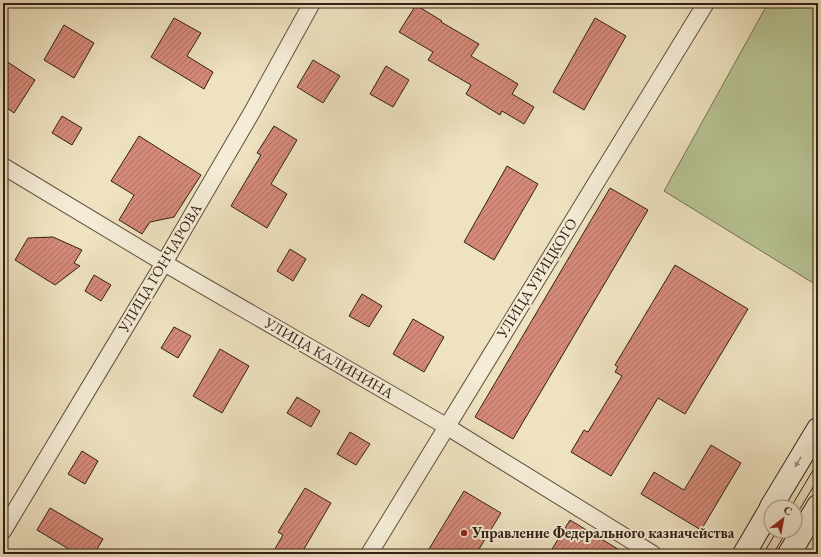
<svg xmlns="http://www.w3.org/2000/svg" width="821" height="557" viewBox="0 0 821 557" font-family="'EB Garamond',serif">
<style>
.pitch{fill:#b7c393;stroke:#757255}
.building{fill:url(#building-hatch);stroke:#332017}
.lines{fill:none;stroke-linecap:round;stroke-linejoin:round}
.street-casing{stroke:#625041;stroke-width:18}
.secondary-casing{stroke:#332017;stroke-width:24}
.street{stroke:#f4ecd6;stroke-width:16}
.secondary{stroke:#f4ecd6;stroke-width:22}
.tram{stroke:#332017;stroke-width:1}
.oneway{fill:#9d9080}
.poi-dot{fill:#8f2418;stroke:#f4ecd6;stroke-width:1.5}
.labels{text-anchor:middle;stroke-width:4;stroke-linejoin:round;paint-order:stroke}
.street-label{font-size:15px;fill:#332017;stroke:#f4ecd6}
.poi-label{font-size:15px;font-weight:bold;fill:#332017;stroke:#f4ecd6;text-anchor:start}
</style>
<defs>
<pattern id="building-hatch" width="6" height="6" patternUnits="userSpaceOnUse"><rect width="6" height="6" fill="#d58a79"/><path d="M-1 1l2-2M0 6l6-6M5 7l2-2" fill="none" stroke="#ad7062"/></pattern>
</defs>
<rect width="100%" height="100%" fill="#eee2c0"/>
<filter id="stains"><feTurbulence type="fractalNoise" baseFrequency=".005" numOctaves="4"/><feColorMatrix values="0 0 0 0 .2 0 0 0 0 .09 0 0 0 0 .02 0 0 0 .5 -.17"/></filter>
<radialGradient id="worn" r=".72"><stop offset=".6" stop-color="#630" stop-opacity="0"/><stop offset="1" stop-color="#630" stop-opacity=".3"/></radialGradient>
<path class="pitch" d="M768 3H818V286L664 191Z"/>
<g class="building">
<path d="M416 5 442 21 441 22 479 44 471 56 518 84 512 94 534 107 524 124 502 111 500 115 466 94 471 85 428 60 433 52 399 32Z"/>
<path d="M174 18 201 33 187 56 213 72 204 89 151 57Z"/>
<path d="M595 18 626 36 584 110 553 92Z"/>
<path d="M64 25 94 43 74 78 44 60Z"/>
<path d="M3 59 35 80 14 113 3 105Z"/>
<path d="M313 60 340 76 323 103 297 87Z"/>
<path d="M386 66 409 80 393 107 370 94Z"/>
<path d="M62 116 82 128 72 145 52 133Z"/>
<path d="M274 126 297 140 271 184 287 194 267 228 231 206 261 155 257 153Z"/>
<path d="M139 136 201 175 174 217 150 222 142 234 119 220 134 195 111 181Z"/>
<path d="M507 166 538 184 494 260 464 242Z"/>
<path d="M610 188 648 210 513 439 475 417Z"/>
<path d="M53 237 82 250 74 263 80 266 55 285 15 260 28 238Z"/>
<path d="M290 249 306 259 293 281 277 271Z"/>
<path d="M675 265 748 309 685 414 658 398 611 476 571 452 584 430 588 432 622 376 615 372 618 367 615 365Z"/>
<path d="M94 275 111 285 101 301 85 291Z"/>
<path d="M362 294 382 306 369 327 349 316Z"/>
<path d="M413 319 444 337 424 372 393 354Z"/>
<path d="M174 327 191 336 178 358 161 348Z"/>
<path d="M220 349 249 366 222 413 193 396Z"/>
<path d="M297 397 320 411 311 427 287 413Z"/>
<path d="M350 432 370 444 356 465 337 454Z"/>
<path d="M711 445 741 463 701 530 641 494 654 472 684 490Z"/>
<path d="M82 451 98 461 85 484 68 474Z"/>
<path d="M305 488 331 503 301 554H272L283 535 278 532Z"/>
<path d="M464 491 501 513 476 554H426Z"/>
<path d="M50 508 103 539 94 554H77L37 530Z"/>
<path d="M570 520 626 554H549Z"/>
</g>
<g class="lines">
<g class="street-casing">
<g id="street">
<path d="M3 166 164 263 446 426 653 554"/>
<path d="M3 531 164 263 252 112 312 3"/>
<path d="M369 554 706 3"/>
</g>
</g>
<g class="secondary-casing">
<g id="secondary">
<path d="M771 507 818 429"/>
<path d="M744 554 771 508"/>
<path d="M789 554 818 506"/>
</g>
</g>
<use href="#street" class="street"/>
<use href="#secondary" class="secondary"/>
<g class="tram">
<path d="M791 507 818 462"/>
<path d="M795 517 818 479"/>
<path d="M763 554 777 531"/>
<path d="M773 554 787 531"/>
</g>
</g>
<defs><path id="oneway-solid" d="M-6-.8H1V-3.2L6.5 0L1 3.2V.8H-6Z"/></defs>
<use class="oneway" href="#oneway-solid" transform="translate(798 462) rotate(121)"/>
<circle class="poi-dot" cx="464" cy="533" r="4"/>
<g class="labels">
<g class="street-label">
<text transform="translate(160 268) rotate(-59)" y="5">УЛИЦА ГОНЧАРОВА</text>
<text transform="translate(537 278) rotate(-58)" y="5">УЛИЦА УРИЦКОГО</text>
<text transform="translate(329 358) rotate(30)" y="5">УЛИЦА КАЛИНИНА</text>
</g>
<g class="poi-label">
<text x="472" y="538">Управление Федерального казначейства</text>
</g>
</g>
<rect width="821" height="557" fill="none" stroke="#eee2c0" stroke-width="16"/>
<rect x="4" y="4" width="813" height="549" fill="none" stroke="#332017" stroke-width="2"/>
<rect x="8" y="8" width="805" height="541" fill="none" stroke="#332017"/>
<g transform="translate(783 519) rotate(31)"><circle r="19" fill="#f4ecd6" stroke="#a79a8a"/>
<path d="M0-3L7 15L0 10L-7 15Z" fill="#8f2418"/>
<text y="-6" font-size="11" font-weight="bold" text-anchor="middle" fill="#332017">С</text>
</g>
<rect width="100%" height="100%" filter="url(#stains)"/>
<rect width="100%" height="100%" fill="url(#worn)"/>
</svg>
